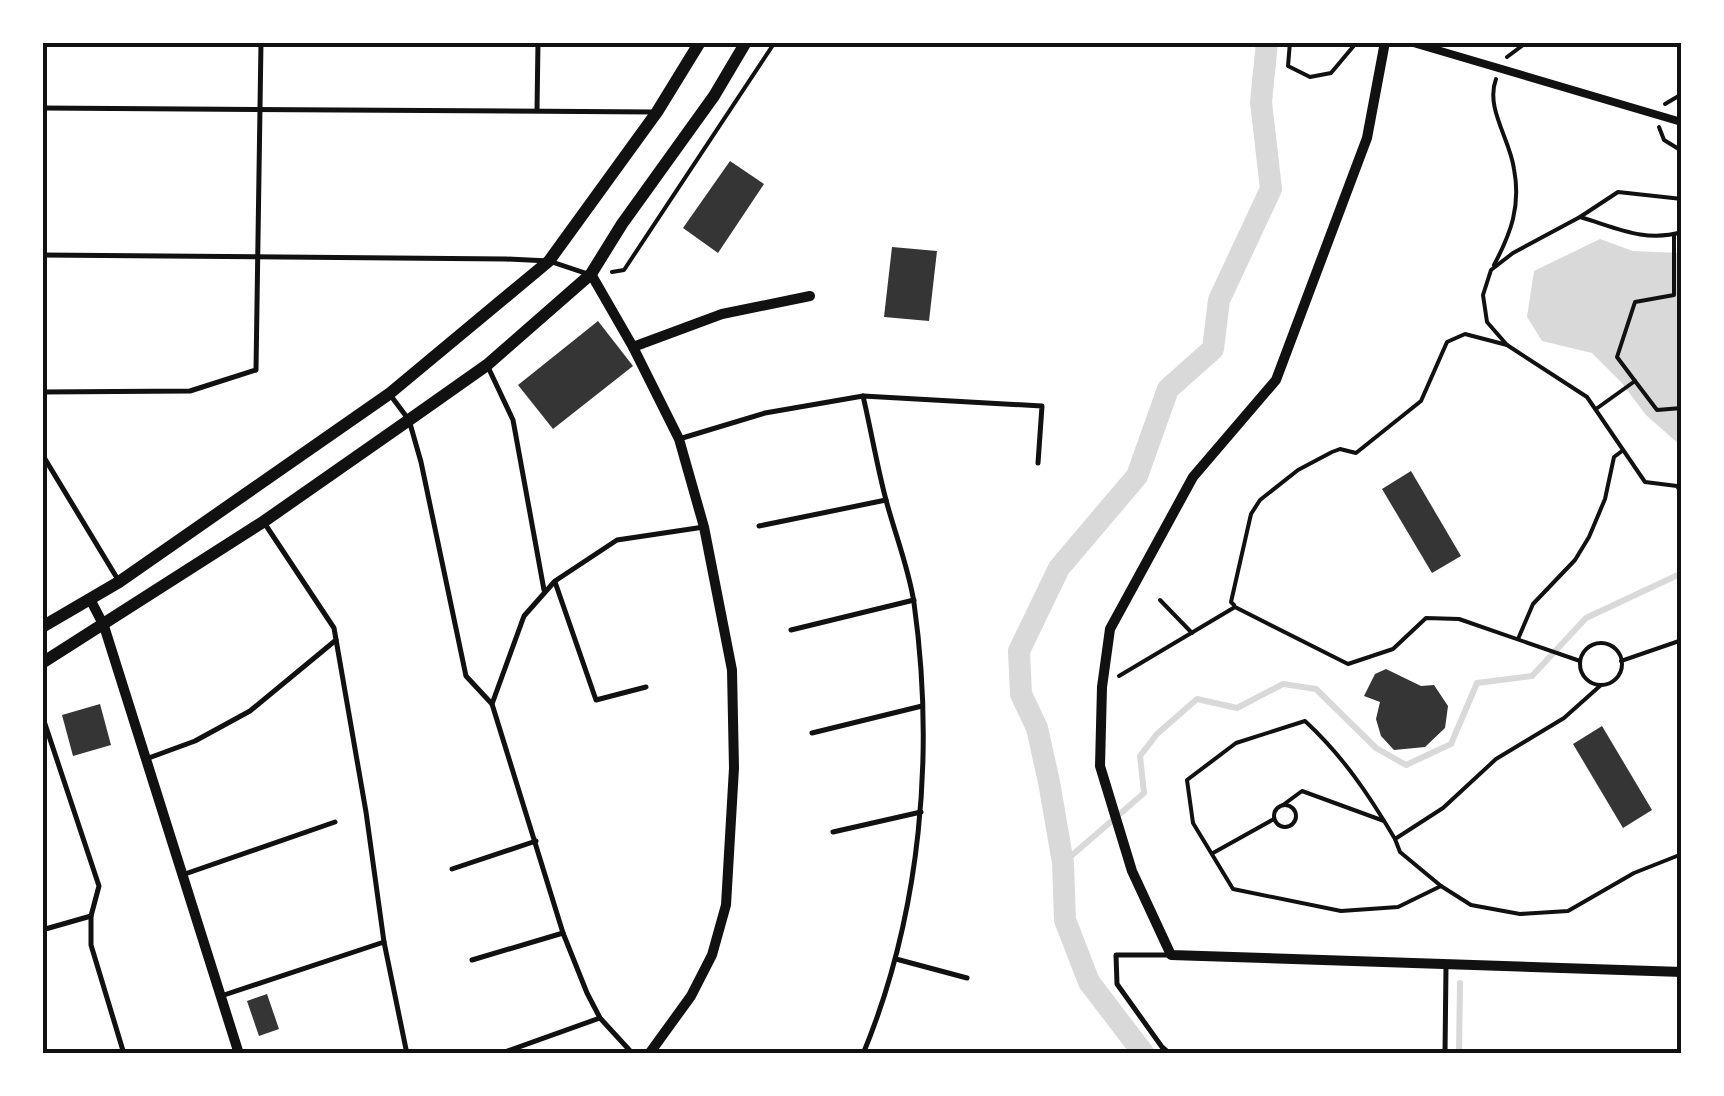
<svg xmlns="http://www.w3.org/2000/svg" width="1724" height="1096" viewBox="0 0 1724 1096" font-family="'Libre Baskerville',serif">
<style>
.water{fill:#d9d9d9}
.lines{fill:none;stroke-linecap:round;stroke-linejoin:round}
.stream{stroke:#d9d9d9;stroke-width:6}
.canal{stroke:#d9d9d9;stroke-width:22}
.building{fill:#353535}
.path{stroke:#111;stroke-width:4}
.service{stroke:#111;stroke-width:5}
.pedestrian{stroke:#111;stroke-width:8}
.minor{stroke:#111;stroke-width:10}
.tertiary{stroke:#111;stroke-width:12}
.neatline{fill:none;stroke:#111;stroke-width:4}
</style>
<rect width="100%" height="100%" fill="#fff"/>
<path class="water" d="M1600 239 1633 251 1681 253V446L1646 415 1621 382 1592 353 1542 341 1527 317 1534 271Z"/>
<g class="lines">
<g class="stream">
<path d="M1063 863 1144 793 1140 756 1157 734 1197 699 1237 708 1283 684 1316 689 1376 748 1406 765 1451 744 1477 683 1532 676 1586 618 1682 573"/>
<path d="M1459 1054 1460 983"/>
</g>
<path class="canal" d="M1144 1054 1089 982 1065 920 1063 863 1049 782 1037 728 1021 694 1019 651 1059 568 1137 476 1168 389 1213 349 1219 300 1271 189 1261 102 1267 42"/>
</g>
<g class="building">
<path d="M730 161 764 184 718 253 683 228Z"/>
<path d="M892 247 937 251 929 321 884 317Z"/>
<path d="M598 321 633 366 553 429 518 385Z"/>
<path d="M1411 471 1461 556 1432 573 1382 489Z"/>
<path d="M1386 669 1421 686 1434 685 1448 706 1445 728 1425 747 1394 750 1381 736 1376 719 1380 702 1364 696 1375 674Z"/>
<path d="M100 704 111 745 73 756 62 715Z"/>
<path d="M1602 726 1652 810 1623 828 1573 744Z"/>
<path d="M267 994 279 1029 259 1036 247 1001Z"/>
</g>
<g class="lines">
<g class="path">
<path d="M1290 42 1288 66 1310 77 1331 73 1357 42"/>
<path d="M1507 57 1527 42"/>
<path d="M1665 104 1682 94"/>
<path d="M1659 127 1664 140 1682 151"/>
<path d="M1580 217 1618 192 1682 199"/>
<path d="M1682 232C1644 243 1615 227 1580 217L1513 253 1491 270 1483 295 1487 322 1507 345 1587 397 1645 482 1677 486 1682 494"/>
<path d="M1494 265C1511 233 1521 206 1514 169 1510 139 1485 108 1496 79"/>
<path d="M612 272 624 270 775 42"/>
<path d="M1635 381 1657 410 1682 408"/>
<path d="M1596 409 1635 381 1617 357 1635 302 1674 295V235"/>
<path d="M1160 600 1192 633"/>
<path d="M1234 605 1231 602 1251 514 1260 500 1298 470 1332 452 1340 449 1356 453 1421 401 1447 342 1465 334 1507 345"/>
<path d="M1518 639 1533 604 1575 560 1589 537 1605 499 1614 457 1622 451"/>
<circle cx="1601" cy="664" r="21"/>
<path d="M1621 661 1682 640"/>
<path d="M1119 676 1235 607 1348 664 1393 649 1426 618 1459 619 1580 661"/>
<path d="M1601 685 1564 718 1496 759 1443 808 1395 839 1400 852 1441 886 1471 905 1520 914 1568 911 1634 873 1682 854"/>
<circle cx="1285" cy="816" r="11"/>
<path d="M1283 805 1302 791 1384 821"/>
<path d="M1395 839C1369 795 1343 756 1305 721L1236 743 1187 780 1193 823 1233 889 1341 911 1398 907 1441 886"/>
<path d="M1213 853 1274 819"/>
</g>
<g class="service">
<path d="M42 108 654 112"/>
<path d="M537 110 538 42"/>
<path d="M42 255 506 259 549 261 588 274"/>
<path d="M488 367 513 420 544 590"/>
<path d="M42 392 190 391 256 370 261 42"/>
<path d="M391 396 409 420 421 462 466 676 492 704 563 933 587 993 600 1018 633 1054"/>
<path d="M679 439 765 413 863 396 1042 406 1038 463"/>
<path d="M42 454 117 578"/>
<path d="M265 524 334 628 366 812 384 942 407 1054"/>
<path d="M759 526 886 500"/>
<path d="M555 582 596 700 646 687"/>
<path d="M791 630 914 600"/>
<path d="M492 704 524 616 555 581 617 540 704 527"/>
<path d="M42 715 99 886 91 916V945L124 1054"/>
<path d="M812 733 922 706"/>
<path d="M146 759 195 741 250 711 336 640"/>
<path d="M833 832 921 812"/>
<path d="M452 869 536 841"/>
<path d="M182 875 335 822"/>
<path d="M42 930 91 916"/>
<path d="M896 959 967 978"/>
<path d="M472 960 563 933"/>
<path d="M221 996 384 942"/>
<path d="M499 1054 600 1018"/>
<path d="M863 1054C921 914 935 753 914 603 909 569 895 534 886 500 877 466 871 430 863 396"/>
<path d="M1170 1054 1162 1047 1117 984 1116 955H1170"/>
<path d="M1445 1054 1446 966"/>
</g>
<path class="pedestrian" d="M1410 42 1678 121"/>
<g class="minor">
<path d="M1385 42 1367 138 1276 380 1193 477 1110 629 1102 687 1100 766 1132 871 1171 955 1682 972"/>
<path d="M591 274 633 347 679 439 704 527 732 670 734 768 726 905 712 955 691 996 649 1054"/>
<path d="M633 347 722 314 810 296"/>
<path d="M90 599 104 626 239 1054"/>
</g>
<g class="tertiary">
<path d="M42 627 119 582 389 394 549 261 657 112 700 42"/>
<path d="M42 663 263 522 409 420 487 365 591 274 622 224 714 96 746 42"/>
</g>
</g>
<rect width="1724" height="1096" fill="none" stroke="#ffffff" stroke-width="90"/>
<rect x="45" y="45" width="1634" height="1006" class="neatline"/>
</svg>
